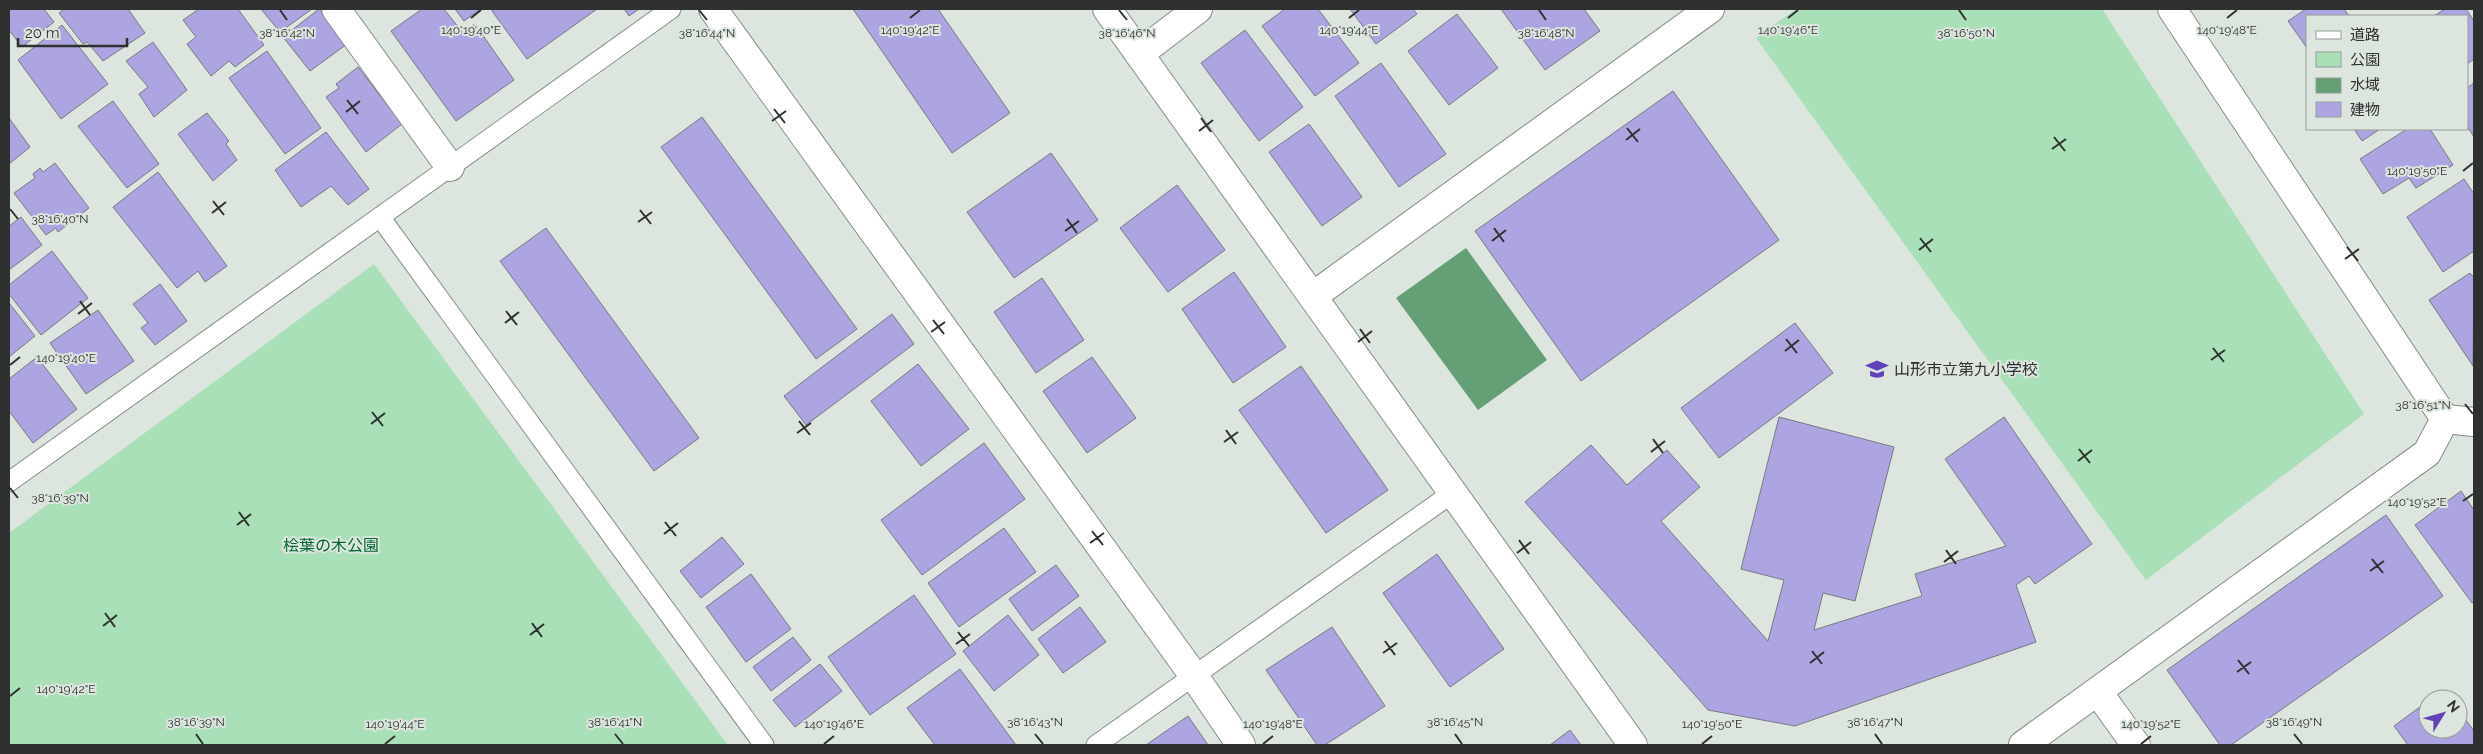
<svg xmlns="http://www.w3.org/2000/svg" width="2483" height="754" viewBox="0 0 2483 754" font-family="Raleway,'Noto Sans JP',sans-serif">
<style>
.green{fill:#aae0b7}
.water{fill:#659f75}
.building{fill:#ada5e2;stroke:#787880}
.lines{fill:none;stroke-linecap:round;stroke-linejoin:round}
.service-casing{stroke:#858d87;stroke-width:21}
.minor-casing{stroke:#858d87;stroke-width:30}
.tertiary-casing{stroke:#858d87;stroke-width:30}
.service{stroke:#fff;stroke-width:19}
.minor{stroke:#fff;stroke-width:28}
.tertiary{stroke:#fff;stroke-width:28}
.ticks{fill:none;stroke:#2e312f;stroke-width:2}
.labels{text-anchor:middle;stroke-width:4;stroke-linejoin:round;paint-order:stroke}
.poi-label{font-size:16px;fill:#2e312f;stroke:#dce5de;text-anchor:start}
.park-label{font-size:16px;fill:#006733;stroke:#dce5de}
.ticks-label{font-size:12px;text-anchor:middle;fill:#2e312f;stroke:#dce5de;stroke-width:4;stroke-linejoin:round;paint-order:stroke}
</style>
<rect width="100%" height="100%" fill="#dce5de"/>
<g class="green">
<path d="M1796 9H2102L2364 414 2146 580 1756 38Z"/>
<path d="M374 264 728 745H9V533Z"/>
</g>
<path class="water" d="M1466 248 1547 360 1478 410 1396 298Z"/>
<g class="building">
<path d="M9 9H44L54 22 22 47 9 30Z"/>
<path d="M64 9H128L145 33 103 61 87 42 83 44 59 13Z"/>
<path d="M199 9H238L264 45 235 67 229 61 211 76 187 44 196 37 183 20Z"/>
<path d="M261 9H312L280 32Z"/>
<path d="M319 9 347 44 310 71 283 37Z"/>
<path d="M422 9H444L463 33 475 24 514 80 456 121 391 31Z"/>
<path d="M455 9H481L464 21Z"/>
<path d="M495 9H597L527 59 492 11Z"/>
<path d="M624 9H639L629 16Z"/>
<path d="M853 9H938L1010 113 952 153Z"/>
<path d="M1285 9H1318L1359 63 1315 96 1262 26Z"/>
<path d="M1350 9H1413L1417 14 1376 44Z"/>
<path d="M1501 9H1584L1600 31 1545 70Z"/>
<path d="M2306 9H2344L2349 16H2307V48L2288 21Z"/>
<path d="M2445 9H2466L2474 21V59L2467 64V16H2434Z"/>
<path d="M1457 14 1498 68 1449 105 1408 51Z"/>
<path d="M62 25 108 84 61 119 18 60Z"/>
<path d="M1245 30 1303 107 1259 141 1201 63Z"/>
<path d="M153 42 187 90 154 117 139 94 148 87 126 61Z"/>
<path d="M267 51 321 128 285 154 229 78Z"/>
<path d="M1381 63 1446 154 1399 187 1335 96Z"/>
<path d="M358 67 402 124 366 152 326 97 339 88 336 84Z"/>
<path d="M2474 83V137L2467 126V88Z"/>
<path d="M1673 91 1779 240 1581 381 1475 231Z"/>
<path d="M113 101 159 164 127 188 78 126Z"/>
<path d="M207 113 229 141 226 144 237 160 213 181 178 134Z"/>
<path d="M702 117 857 329 816 359 661 147Z"/>
<path d="M9 118 30 147 9 164Z"/>
<path d="M1309 124 1362 197 1322 226 1269 152Z"/>
<path d="M2354 129H2380L2362 141Z"/>
<path d="M2407 129H2430L2453 165 2416 188 2409 178 2383 194 2360 159Z"/>
<path d="M326 132 369 189 348 205 331 186 301 207 275 170Z"/>
<path d="M1051 153 1098 220 1014 278 967 212Z"/>
<path d="M55 163 89 208 58 232 56 228 46 235 14 193 35 178 33 174 40 168 43 172Z"/>
<path d="M158 172 227 266 205 282 198 271 177 288 113 207Z"/>
<path d="M2464 179 2474 194V251L2443 272 2407 217Z"/>
<path d="M1177 185 1225 250 1168 292 1120 228Z"/>
<path d="M21 217 42 245 9 270V226Z"/>
<path d="M546 228 699 438 654 471 500 261Z"/>
<path d="M52 251 88 298 41 335 9 294V285Z"/>
<path d="M1234 272 1286 347 1233 383 1182 309Z"/>
<path d="M2470 273 2474 278 2473 366 2429 300Z"/>
<path d="M1042 278 1084 340 1036 373 994 312Z"/>
<path d="M160 284 187 321 155 345 141 328 148 323 133 304Z"/>
<path d="M9 303 35 336 9 357Z"/>
<path d="M98 310 134 361 86 394 50 343Z"/>
<path d="M892 314 914 344 806 425 784 396Z"/>
<path d="M1795 323 1833 373 1719 458 1681 408Z"/>
<path d="M37 357 77 409 33 443 9 411V379Z"/>
<path d="M1092 357 1136 418 1087 453 1043 391Z"/>
<path d="M918 364 969 429 921 466 871 401Z"/>
<path d="M1301 366 1388 490 1326 533 1239 410Z"/>
<path d="M1779 417 1894 447 1855 601 1823 593 1814 630 1922 596 1915 574 2006 546 1945 459 2004 417 2092 544 2035 584 2029 576 2016 585 2036 642 1795 726 1708 710 1525 502 1591 445 1627 485 1667 450 1700 487 1661 521 1768 641 1784 580 1741 569Z"/>
<path d="M984 443 1025 499 922 575 881 520Z"/>
<path d="M2461 491 2474 510V601L2472 603 2415 525Z"/>
<path d="M2386 515 2443 596 2231 745H2220L2167 670Z"/>
<path d="M1004 528 1036 572 959 627 928 583Z"/>
<path d="M722 537 744 564 701 598 680 571Z"/>
<path d="M1437 554 1504 649 1450 687 1383 593Z"/>
<path d="M1056 565 1079 596 1032 631 1009 599Z"/>
<path d="M751 574 791 629 746 662 706 607Z"/>
<path d="M914 595 956 654 870 715 828 657Z"/>
<path d="M1080 607 1106 642 1063 673 1038 639Z"/>
<path d="M1008 615 1039 655 994 691 963 651Z"/>
<path d="M1332 627 1385 706 1325 745H1317L1266 670Z"/>
<path d="M793 637 811 660 771 691 753 667Z"/>
<path d="M820 664 842 691 795 727 773 700Z"/>
<path d="M960 669 1016 745H935L907 708Z"/>
<path d="M2444 690 2451 699H2431Z"/>
<path d="M2428 701V729H2458V709L2474 731V745H2408L2394 726Z"/>
<path d="M1188 716 1208 745H1146Z"/>
<path d="M1570 730 1581 745H1550Z"/>
</g>
<g class="lines">
<g class="service-casing">
<g id="service">
<path d="M380 217 764 745"/>
<path d="M9 482 671 9"/>
<path d="M1096 745 1451 494"/>
</g>
</g>
<g class="minor-casing">
<g id="minor">
<path d="M336 9 450 167"/>
<path d="M1107 9 1633 745"/>
<path d="M1139 54 1198 9"/>
<path d="M2445 419 2474 422"/>
<path d="M2098 692 2136 745"/>
<path d="M2023 745 2427 453 2445 419 2172 9"/>
</g>
</g>
<g class="tertiary-casing">
<g id="tertiary">
<path d="M713 9 1194 676 1241 745"/>
<path d="M1313 296 1710 9"/>
</g>
</g>
<use href="#service" class="service"/>
<use href="#minor" class="minor"/>
<use href="#tertiary" class="tertiary"/>
</g>
<path class="ticks" d="M280 10 287 20M699 10 707 20M1119 10 1127 20M1539 10 1546 20M1959 10 1966 20M471 18 481 10M910 18 920 10M1349 18 1359 10M1788 18 1798 10M2227 18 2237 10M347 100 358 114M774 109 785 123M346 112 360 101M1201 118 1211 132M772 121 786 111M1627 128 1638 142M1199 131 1213 120M2054 137 2065 151M1626 140 1640 129M2052 149 2066 139M2463 171 2473 163M213 201 224 215M10 209 18 219M640 210 651 224M212 213 226 202M1067 219 1077 233M638 222 652 212M1494 228 1504 242M1065 231 1079 221M1920 238 1931 252M1492 241 1506 230M2347 247 2358 261M1919 250 1933 239M2345 259 2359 249M80 301 90 315M506 311 517 325M78 314 92 303M933 320 944 334M505 323 519 312M1360 329 1370 343M931 332 945 322M1786 339 1797 353M1358 342 1372 331M2213 348 2224 362M1785 351 1799 340M2211 360 2225 350M10 365 20 357M2465 404 2473 414M372 412 383 426M799 421 810 435M371 424 385 413M1226 430 1236 444M797 433 811 423M1653 439 1663 453M1224 442 1238 432M2079 449 2090 463M1651 452 1665 441M2078 461 2092 450M10 488 18 498M2463 501 2473 494M239 512 249 526M665 522 676 536M237 525 251 514M1092 531 1103 545M664 534 678 523M1519 540 1529 554M1090 543 1104 533M1946 550 1956 564M1517 553 1531 542M2372 559 2383 573M1944 562 1958 551M2370 571 2384 561M105 613 115 627M532 623 542 637M103 626 117 615M958 632 969 646M530 635 544 624M1385 641 1395 655M956 644 970 634M1812 651 1822 664M1383 653 1397 643M2238 660 2249 674M1810 663 1824 652M2237 672 2251 662M10 696 20 688M196 734 203 744M615 734 623 744M1035 734 1043 744M1455 734 1462 744M1875 734 1882 744M2294 734 2302 744M385 744 395 736M824 744 834 736M1263 744 1273 736M1702 744 1712 736M2141 744 2151 736"/>
<defs>
<g id="school-bare" transform="scale(1.725)"><path d="M0-5L7-2L0 1L-7-2ZM-4 1L0 2.5L4 1V4Q0 6-4 4Z" fill="#6142ba" stroke="#dce5de" stroke-width="2.5" paint-order="stroke"/></g>
</defs>
<g fill-rule="evenodd">
<use href="#school-bare" x="1877" y="369"/>
</g>
<g class="labels">
<g class="poi-label">
<text x="1894" y="375">山形市立第九小学校</text>
</g>
<g class="park-label">
<text x="331" y="551">桧葉の木公園</text>
</g>
</g>
<g class="ticks-label">
<text x="471" y="34">140°19'40"E</text>
<text x="910" y="34">140°19'42"E</text>
<text x="1349" y="34">140°19'44"E</text>
<text x="1788" y="34">140°19'46"E</text>
<text x="2227" y="34">140°19'48"E</text>
<text x="287" y="37">38°16'42"N</text>
<text x="707" y="37">38°16'44"N</text>
<text x="1127" y="37">38°16'46"N</text>
<text x="1546" y="37">38°16'48"N</text>
<text x="1966" y="37">38°16'50"N</text>
<text x="2417" y="175">140°19'50"E</text>
<text x="60" y="223">38°16'40"N</text>
<text x="66" y="362">140°19'40"E</text>
<text x="2423" y="409">38°16'51"N</text>
<text x="60" y="502">38°16'39"N</text>
<text x="2417" y="506">140°19'52"E</text>
<text x="66" y="693">140°19'42"E</text>
<text x="196" y="726">38°16'39"N</text>
<text x="615" y="726">38°16'41"N</text>
<text x="1035" y="726">38°16'43"N</text>
<text x="1455" y="726">38°16'45"N</text>
<text x="1875" y="726">38°16'47"N</text>
<text x="2294" y="726">38°16'49"N</text>
<text x="395" y="728">140°19'44"E</text>
<text x="834" y="728">140°19'46"E</text>
<text x="1273" y="728">140°19'48"E</text>
<text x="1712" y="728">140°19'50"E</text>
<text x="2151" y="728">140°19'52"E</text>
</g>
<rect width="2483" height="754" fill="none" stroke="#2e312f" stroke-width="20"/>
<rect x="2306" y="15" width="162" height="115" fill="#dce5de" stroke="#969d98"/>
<rect x="2316" y="31" width="25" height="8" fill="#ffffff" stroke="#969d98"/>
<text x="2350" y="40" font-size="15" fill="#2e312f">道路</text>
<rect x="2316" y="52" width="25" height="15" fill="#aae0b7" stroke="#969d98"/>
<text x="2350" y="65" font-size="15" fill="#2e312f">公園</text>
<rect x="2316" y="78" width="25" height="15" fill="#659f75" stroke="#969d98"/>
<text x="2350" y="90" font-size="15" fill="#2e312f">水域</text>
<rect x="2316" y="102" width="25" height="15" fill="#ada5e2" stroke="#969d98"/>
<text x="2350" y="115" font-size="15" fill="#2e312f">建物</text>
<g transform="translate(2443 714) rotate(53)"><circle r="24" fill="#dce5de" stroke="#969d98"/>
<path d="M0-4L9 19L0 12L-9 19Z" fill="#6142ba"/>
<text y="-8" font-size="14" font-weight="bold" text-anchor="middle" fill="#2e312f">N</text>
</g>
<path d="M18 38v8h109v-8" fill="none" stroke="#2e312f" stroke-width="2.5"/>
<text x="25" y="38" font-size="15" fill="#2e312f" stroke="#dce5de" stroke-width="4" paint-order="stroke">20 m</text>
</svg>
